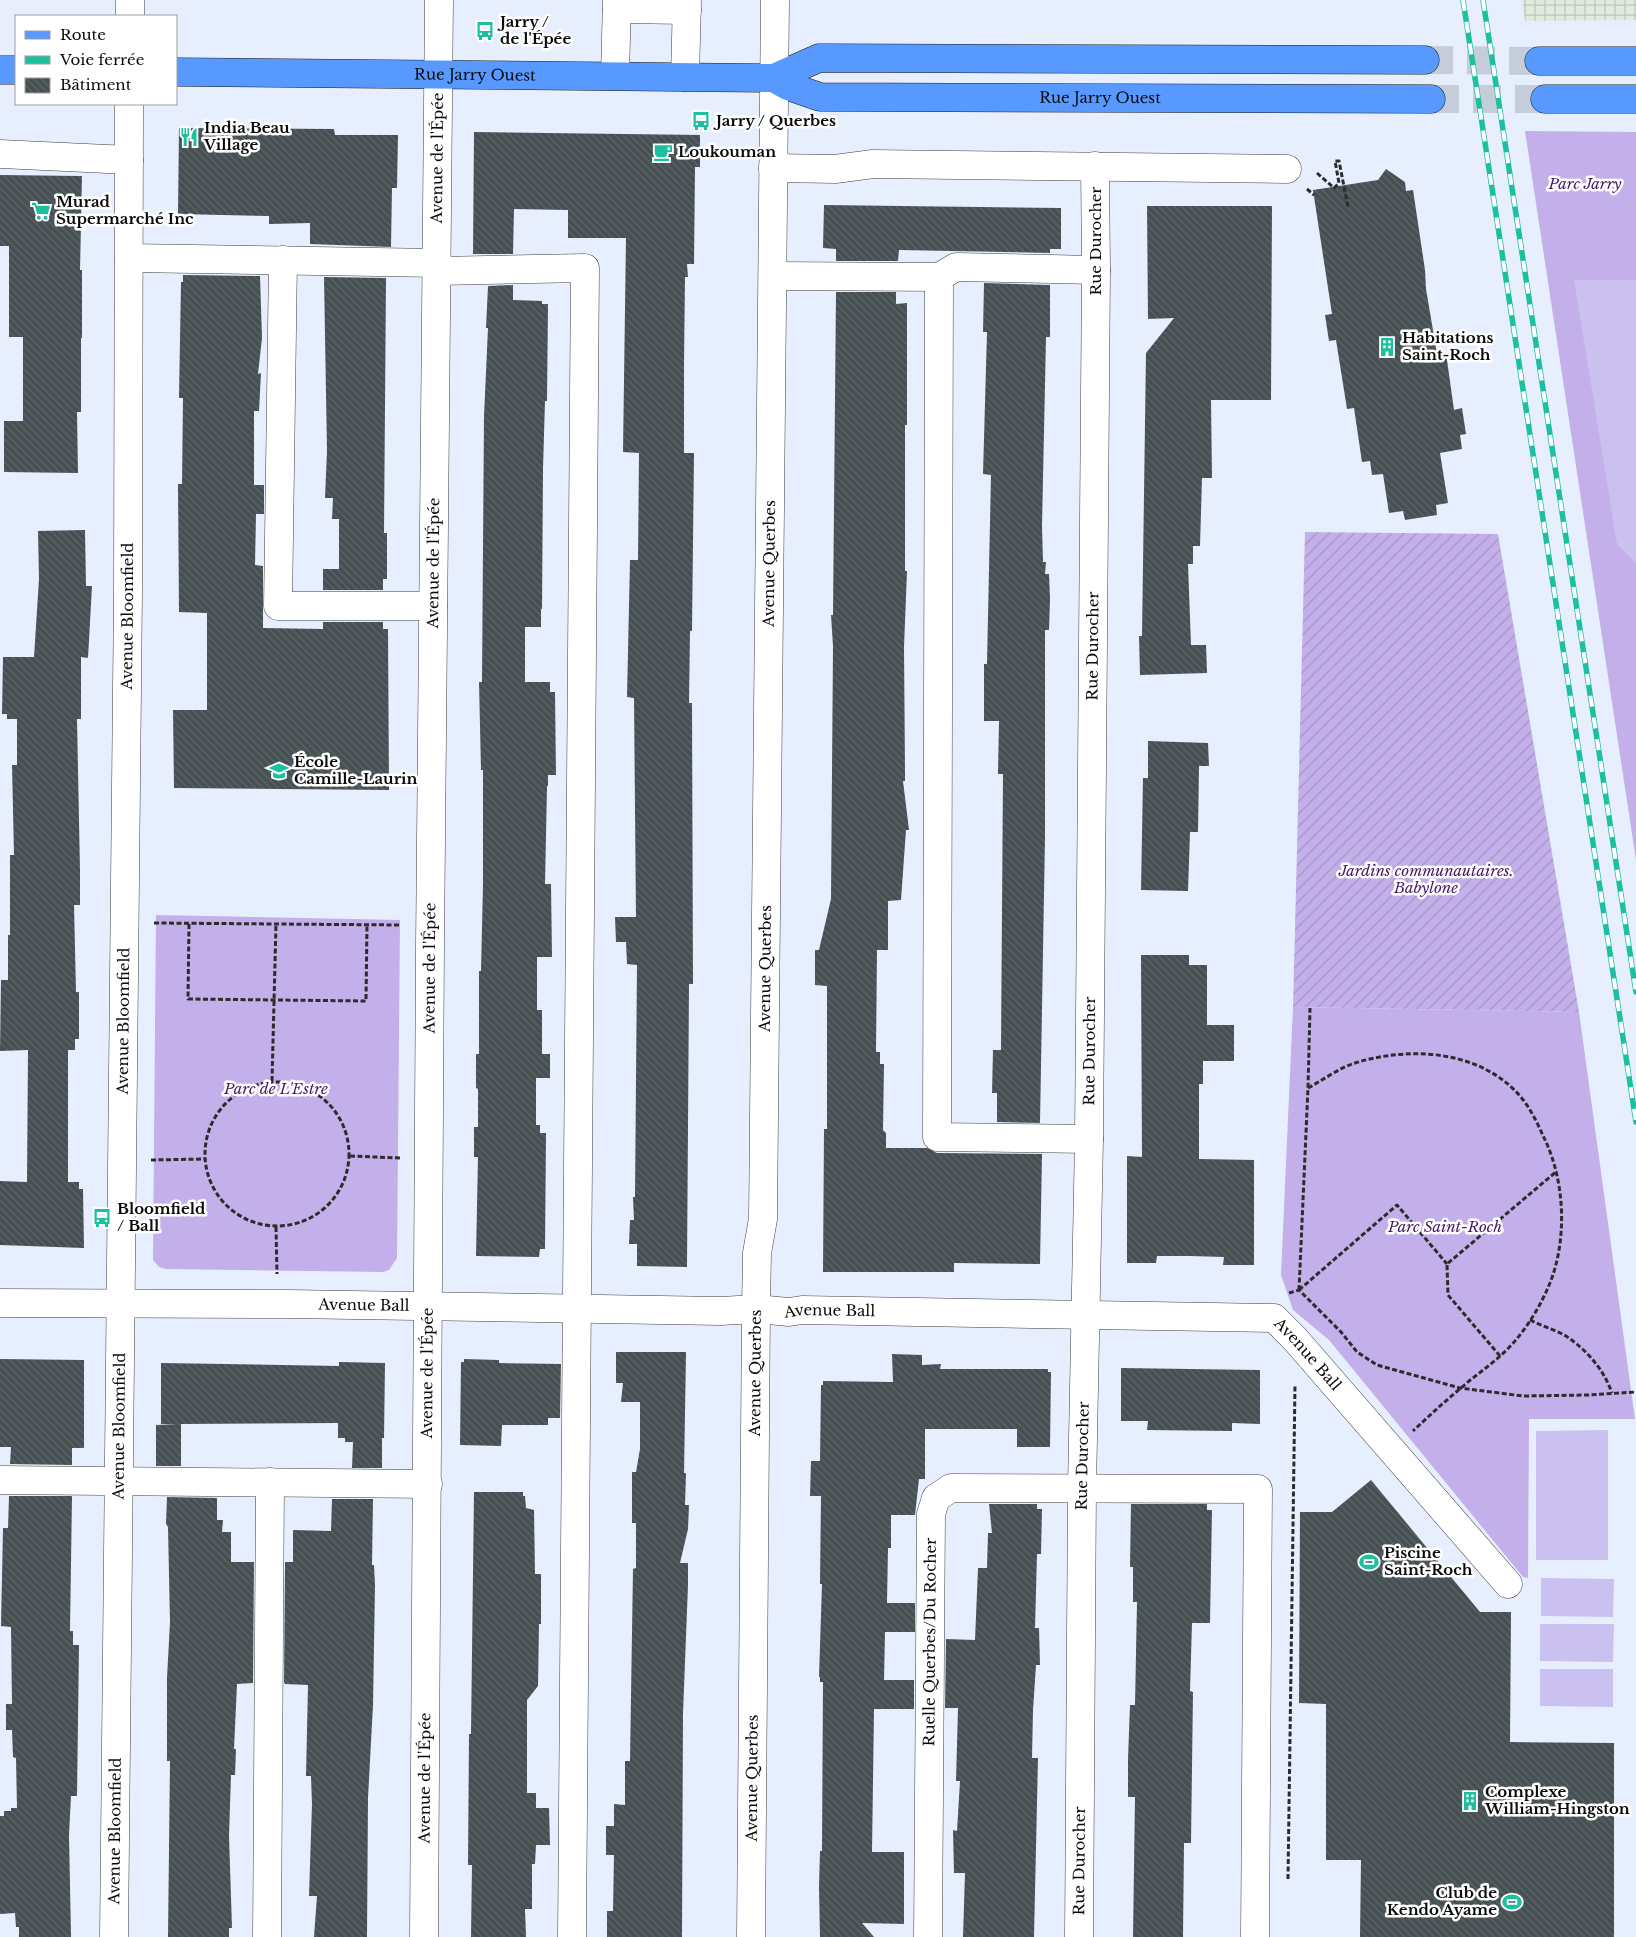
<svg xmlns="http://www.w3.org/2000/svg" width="1636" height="1937" viewBox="0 0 1636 1937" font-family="'Libre Baskerville',serif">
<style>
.industrial{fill:url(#industrial-grid)}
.grass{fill:#c3afea}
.garden{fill:url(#garden-furrows)}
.pitch{fill:#cbc1f1}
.building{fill:url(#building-back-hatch)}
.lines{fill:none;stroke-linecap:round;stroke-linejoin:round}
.major-tunnel{stroke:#c6cdda;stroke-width:28;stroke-dasharray:28 14;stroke-linecap:butt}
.minor-casing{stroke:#3d3d3d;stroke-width:29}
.major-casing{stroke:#1b1b1b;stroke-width:29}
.path{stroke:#2c2c2c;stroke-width:3;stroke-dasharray:5 2.5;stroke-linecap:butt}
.minor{stroke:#fff;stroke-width:28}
.major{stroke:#5799ff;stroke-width:28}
.rail-casing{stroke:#1cc09f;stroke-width:5.5}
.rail{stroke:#fff;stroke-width:4;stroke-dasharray:11;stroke-linecap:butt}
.labels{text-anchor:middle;stroke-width:5;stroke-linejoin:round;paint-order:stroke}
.poi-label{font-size:15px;font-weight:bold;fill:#0a0a0a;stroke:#fff;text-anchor:start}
.street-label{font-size:15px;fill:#0a0a0a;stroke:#fff}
.park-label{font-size:15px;font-style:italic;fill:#481863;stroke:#fff}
</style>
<defs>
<pattern id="industrial-grid" width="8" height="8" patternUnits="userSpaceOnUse" patternTransform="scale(1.25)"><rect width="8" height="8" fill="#e0eadd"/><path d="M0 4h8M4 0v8" fill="none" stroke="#bfc7bc"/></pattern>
<pattern id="garden-furrows" width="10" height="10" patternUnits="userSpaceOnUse" patternTransform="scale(1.25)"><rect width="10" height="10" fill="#c3afea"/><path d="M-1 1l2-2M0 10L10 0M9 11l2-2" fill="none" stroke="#a695c7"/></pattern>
<pattern id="building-back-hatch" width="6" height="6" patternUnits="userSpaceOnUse" patternTransform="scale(1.25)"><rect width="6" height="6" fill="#465053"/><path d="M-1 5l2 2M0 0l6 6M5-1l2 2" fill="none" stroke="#5c6467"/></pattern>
</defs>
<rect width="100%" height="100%" fill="#e7efff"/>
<path class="industrial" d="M1522 0H1636V20L1525 21Z"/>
<g class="grass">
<path d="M1525 131 1636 132V860Z"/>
<path d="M156 915 400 920 397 1258 389 1270 383 1272 166 1269 159 1267 153 1260Z"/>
<path d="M1293 1007 1579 1012 1635 1419H1529L1528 1578 1523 1577 1329 1340 1293 1310 1281 1275Z"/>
</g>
<path class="garden" d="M1305 532 1498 534 1579 1012 1293 1007Z"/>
<g class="pitch">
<path d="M1574 280H1636V563L1617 544Z"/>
<path d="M1608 1430V1560H1536V1431Z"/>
<path d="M1541 1578 1614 1579 1613 1617 1541 1616Z"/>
<path d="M1540 1624H1614L1613 1662 1540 1661Z"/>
<path d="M1540 1669H1613V1707L1540 1706Z"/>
</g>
<g class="building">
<path d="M179 128 334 129 335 135H398L397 188H392L391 247 310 244V223L269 224V216L178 214Z"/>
<path d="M474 132 700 135V167H695L694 264H687L688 277H685L684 363V453H694L692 631H690L689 703H692L693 984H689L687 1267 637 1266V1244H629L630 1220H634L633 1197H635L637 965 627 964 626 942H616L615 917H636L634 698 627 697 630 560H638L639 453 623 452 626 238H568V210L514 209 513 254H473Z"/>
<path d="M1386 169 1405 182 1406 191 1413 190 1425 270 1426 289 1437 354 1446 353 1454 410 1462 408 1466 434 1460 435 1462 449 1440 453 1448 503 1436 505 1437 515 1405 520 1403 511 1389 513 1383 474 1372 475 1370 461 1362 462 1354 408 1347 409 1336 340 1329 341 1325 315 1332 314 1313 190 1378 180Z"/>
<path d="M0 175 82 176 80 270H82V338H81V412H77L78 473 4 472V421H23V337H9V246H0Z"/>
<path d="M824 205 1061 208V249H1050V253L899 250 898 261H836V249L823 248Z"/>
<path d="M1147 206H1272L1271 400H1211L1212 478H1202L1200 546H1193V564H1188L1191 645H1206L1207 673 1140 675 1139 636H1142L1146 353 1174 318 1148 319Z"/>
<path d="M183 275 260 276 262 338 258 374 261 373 259 411H254V485H264V514H256L255 565 263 566V628L323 629V622H383V629H388L389 790 174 788 173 710H207V613L179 612 178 484H182L183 398H179L181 282H183Z"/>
<path d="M324 277 386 278 384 533H387V579H383V590H323V569H339V519H332L333 498H325L327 451Z"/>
<path d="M984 283 1050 285V337H1046L1042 526 1043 562H1046L1045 574H1049L1050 599 1049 630H1045V837L1040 1123 997 1122V1093H992L993 1050H1001L1003 774H998L999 721H984V664H987L991 475 983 474 987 332H983Z"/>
<path d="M513 285V300L542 301V304H548L547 401H545L543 469 542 609H541V627H525V682H550V692H555L556 775H548V786H547L545 884H551L552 957H537V1010H542V1054H550V1078H536V1125H540V1133H546L545 1249H540L539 1257 476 1256 478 1157H474V1127H478V1089L476 1088V1054H479V971H481L483 884V770H481L479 682H482L484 416 488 328H486L488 286Z"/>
<path d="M836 292H896V304L907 303V425H905V571H907L904 647 905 771V781H903L909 830H906L901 900 888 901V950H877L876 1052H880V1064H884L883 1130 886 1133V1148H927L937 1153 1042 1154 1040 1264 954 1263V1272H823L824 1129H827V986L815 985V950H819L831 899 833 646 831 615H833Z"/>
<path d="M85 530 86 586H92L88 658 81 657V719H77L80 870V905H74L76 992H79V1039H75V1050H68V1182H79V1189H83L84 1248 0 1245V1181L27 1182 28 1050 0 1051 1 980H8V935H10V855H14L12 765H17V719H7V714H2L3 657H34L39 579 38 531Z"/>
<path d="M1148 741 1208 743 1209 766H1199L1198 832H1190L1188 891 1141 890 1143 778H1148Z"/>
<path d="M1141 955H1189V965H1207V1025H1234V1061H1203V1084H1199V1159L1254 1160V1265H1223L1224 1257 1190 1256H1157L1156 1263H1127V1156L1142 1157Z"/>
<path d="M616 1352H686L684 1473H686L685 1505H689L688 1529 680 1563H688V1585L683 1713 682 1937H607V1911H613L614 1855H606V1826H614V1804L625 1805V1761H630L633 1569 636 1568V1523H632V1472H636L640 1449V1402H621L623 1383H616Z"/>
<path d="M892 1354 922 1355V1365L941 1364 940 1369H1048V1372H1051L1050 1447H1017V1429H925V1479H919L915 1515H891V1548H888L887 1603H915V1632H885L884 1680H914V1709H874L872 1852H904V1924L862 1923 874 1937H820L819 1887 820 1851H822L823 1682H820V1677H819L822 1584H820L821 1496H810L811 1461H820L821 1385H823V1381L893 1382Z"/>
<path d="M0 1359 84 1360V1448H72V1465L10 1464 11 1447H0Z"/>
<path d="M464 1359 499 1360V1363L561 1364 560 1418H548V1425H502L501 1446 460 1445 461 1362H464Z"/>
<path d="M339 1362 385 1363 384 1438H382V1468H352L353 1442H345V1438H338V1423L181 1424V1466H156V1425L178 1424H161V1363L339 1366Z"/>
<path d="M1121 1368 1260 1370V1424L1232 1423V1431L1147 1430 1148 1421H1121Z"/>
<path d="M1371 1480 1480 1612H1511L1510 1742 1614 1743V1937H1360L1361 1860H1326V1704L1299 1703 1300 1512H1332Z"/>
<path d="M474 1492H523V1496H525L526 1508 534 1510 535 1574H541V1624H539L538 1686 527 1700V1793H536V1808H549L550 1845H536L535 1864H532V1909H525L526 1937H471L472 1865H468L469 1734H471Z"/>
<path d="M9 1496H72L70 1631H73V1645H79L77 1796H71L69 1835 71 1937H19V1927H16L15 1913 0 1914V1816H4V1811H11V1808H17L16 1758 13 1757 12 1730H6V1704H12L11 1627 1 1626 3 1528H8Z"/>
<path d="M167 1497 217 1498V1520H223L222 1532H231V1562H254L253 1683 237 1684 234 1749H236L235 1775H231L229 1836 232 1928H229V1937H168L170 1761H167V1678L170 1622 168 1527 166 1524Z"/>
<path d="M332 1499H373L372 1565H374L375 1585 373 1705 368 1798 367 1937H314L317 1896H309L312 1804 311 1776H306L308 1685 285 1684 284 1682 285 1562H293V1530L331 1531Z"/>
<path d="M989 1504H1037V1509H1042L1041 1554H1037L1035 1628H1039L1040 1665H1036L1033 1710 1032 1758H1038L1034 1937H963L965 1873H954L953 1830 957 1831 960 1781H956L958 1708H945L946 1639 975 1640 978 1568H987L988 1533H992Z"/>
<path d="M1131 1504H1207V1510H1212L1210 1623H1192L1190 1691 1193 1692 1191 1843H1184L1183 1937H1133L1135 1797H1128V1759L1130 1705H1135L1137 1602H1133V1567H1130Z"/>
</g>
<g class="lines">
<g class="major-tunnel">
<path d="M1425 60 1539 61"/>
<path d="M1431 99H1545"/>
</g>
<g class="minor-casing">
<g id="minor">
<path d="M617 9 687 10"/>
<path d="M130 16V0"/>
<path d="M615 76 617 0"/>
<path d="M685 77 687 0"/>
<path d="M0 154 129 160"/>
<path d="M773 168 835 169 873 164 1287 169"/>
<path d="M129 258 438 263"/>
<path d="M283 260 278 606H433"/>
<path d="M438 271 585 268 572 1937"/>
<path d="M773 276 939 277 956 267 1096 270"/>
<path d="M939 277 937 1137 1089 1139"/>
<path id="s1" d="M0 1303 289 1304 721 1311 756 1309 789 1312 802 1310 1274 1318 1295 1339 1508 1584"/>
<path d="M0 1480 428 1484"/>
<path id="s2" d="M114 1937 128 593 129 104"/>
<path d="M267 1937 270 1482"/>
<path id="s3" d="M424 1937 430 946 439 0"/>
<path id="s4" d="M751 1937 756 1309 757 1253 763 1219 775 0"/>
<path id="s5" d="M928 1937 931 1514 936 1498 951 1488 1258 1489 1255 1937"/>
<path id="s6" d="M1079 1937 1082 1488 1089 1139 1096 270 1095 166"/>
</g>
</g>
<g class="major-casing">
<g id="major">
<path d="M1539 61H1636"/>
<path d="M0 70H16"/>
<path id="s7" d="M176 72 774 78 819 58 1425 60"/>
<path id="s8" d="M774 78 788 86 820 97 1431 99"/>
<path d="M1545 99H1636"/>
</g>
</g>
<g class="path">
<path d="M1317 173 1334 188 1339 183 1335 161H1339L1348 207"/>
<path d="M1307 189 1314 195"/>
<path d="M154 923 401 925"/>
<path d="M189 924 188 999 366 1001 367 925"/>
<path d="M272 1081 276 924"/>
<circle cx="277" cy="1154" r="72"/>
<path d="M1308 1088C1323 1080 1339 1068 1355 1063 1410 1046 1480 1050 1520 1096 1532 1110 1539 1127 1546 1142 1565 1184 1567 1240 1550 1283 1539 1310 1521 1338 1499 1357 1487 1368 1473 1377 1461 1388 1444 1402 1429 1416 1413 1431"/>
<path d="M350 1156 400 1158"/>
<path d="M151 1160 205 1159"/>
<path d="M276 1227 277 1274"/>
<path d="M1299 1290 1308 1088 1310 1008"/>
<path d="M1299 1290 1397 1205 1447 1264"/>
<path d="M1289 1293 1299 1290 1341 1332 1357 1352 1377 1365 1460 1388 1523 1396 1588 1395 1636 1392"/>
<path d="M1530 1320C1542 1326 1555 1330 1566 1336 1587 1350 1604 1370 1612 1393"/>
<path d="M1500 1356 1448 1295 1447 1264 1557 1171"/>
<path d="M1288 1879 1295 1385"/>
</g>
<use href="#minor" class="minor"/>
<use href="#major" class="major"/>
<g class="rail-casing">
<g id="rail">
<path d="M1463 0 1636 1122"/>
<path d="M1483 0 1636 992"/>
</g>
</g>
<use href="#rail" class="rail"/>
</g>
<defs>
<g id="bus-bare" transform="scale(1.5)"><path d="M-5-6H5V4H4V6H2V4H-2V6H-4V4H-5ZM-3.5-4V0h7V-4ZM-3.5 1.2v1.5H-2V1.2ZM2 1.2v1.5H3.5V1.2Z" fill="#1cc09f" stroke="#fff" stroke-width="2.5" paint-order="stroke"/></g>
<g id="restaurant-bare" transform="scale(1.5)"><path d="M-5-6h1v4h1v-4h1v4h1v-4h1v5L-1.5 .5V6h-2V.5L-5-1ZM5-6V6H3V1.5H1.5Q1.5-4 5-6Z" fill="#1cc09f" stroke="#fff" stroke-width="2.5" paint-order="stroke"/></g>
<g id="cafe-bare" transform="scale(1.5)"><path d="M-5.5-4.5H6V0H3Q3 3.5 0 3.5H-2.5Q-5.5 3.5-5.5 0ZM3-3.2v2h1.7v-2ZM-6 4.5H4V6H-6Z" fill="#1cc09f" stroke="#fff" stroke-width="2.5" paint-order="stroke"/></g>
<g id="supermarket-bare" transform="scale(1.5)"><path d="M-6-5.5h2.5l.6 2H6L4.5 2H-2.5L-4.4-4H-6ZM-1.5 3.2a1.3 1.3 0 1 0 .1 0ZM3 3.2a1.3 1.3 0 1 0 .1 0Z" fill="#1cc09f" stroke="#fff" stroke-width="2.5" paint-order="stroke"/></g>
<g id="building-bare" transform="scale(1.5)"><path d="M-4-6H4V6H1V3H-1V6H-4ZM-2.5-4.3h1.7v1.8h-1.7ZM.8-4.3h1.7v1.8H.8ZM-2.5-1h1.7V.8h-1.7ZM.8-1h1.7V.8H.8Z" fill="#1cc09f" stroke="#fff" stroke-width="2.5" paint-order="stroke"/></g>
<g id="school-bare" transform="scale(1.5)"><path d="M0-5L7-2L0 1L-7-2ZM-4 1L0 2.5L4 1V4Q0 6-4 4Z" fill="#1cc09f" stroke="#fff" stroke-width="2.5" paint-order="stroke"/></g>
<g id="stadium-bare" transform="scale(1.5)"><path d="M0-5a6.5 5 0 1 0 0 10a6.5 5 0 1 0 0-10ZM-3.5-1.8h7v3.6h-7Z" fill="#1cc09f" stroke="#fff" stroke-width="2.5" paint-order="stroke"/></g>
</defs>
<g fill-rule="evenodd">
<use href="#bus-bare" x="485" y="31"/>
<use href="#bus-bare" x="701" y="121"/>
<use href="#restaurant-bare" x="189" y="137"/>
<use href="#cafe-bare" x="663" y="152"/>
<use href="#supermarket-bare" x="41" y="211"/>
<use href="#building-bare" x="1387" y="347"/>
<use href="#school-bare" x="279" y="771"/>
<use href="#bus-bare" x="102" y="1218"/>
<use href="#stadium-bare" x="1369" y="1562"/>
<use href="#building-bare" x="1470" y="1801"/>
<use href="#stadium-bare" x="1512" y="1902"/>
</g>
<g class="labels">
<g class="poi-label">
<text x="500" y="27">Jarry /<tspan x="500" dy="17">de l'Épée</tspan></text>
<text x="716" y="126">Jarry / Querbes</text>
<text x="204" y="133">India Beau<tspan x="204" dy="17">Village</tspan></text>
<text x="678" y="157">Loukouman</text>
<text x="56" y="207">Murad<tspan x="56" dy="17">Supermarché Inc</tspan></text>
<text x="1402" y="343">Habitations<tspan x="1402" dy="17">Saint-Roch</tspan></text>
<text x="294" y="767">École<tspan x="294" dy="17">Camille-Laurin</tspan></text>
<text x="117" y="1214">Bloomfield<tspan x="117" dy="17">/ Ball</tspan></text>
<text x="1384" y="1558">Piscine<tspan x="1384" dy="17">Saint-Roch</tspan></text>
<text x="1485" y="1797">Complexe<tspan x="1485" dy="17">William-Hingston</tspan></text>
<text x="1497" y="1898" text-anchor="end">Club de<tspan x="1497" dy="17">Kendo Ayame</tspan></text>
</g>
<g class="street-label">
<text dy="5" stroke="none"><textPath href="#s7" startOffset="299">Rue Jarry Ouest</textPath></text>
<text dy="5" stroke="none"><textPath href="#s8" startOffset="330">Rue Jarry Ouest</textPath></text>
<text dy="5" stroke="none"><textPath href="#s3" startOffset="1779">Avenue de l'Épée</textPath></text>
<text transform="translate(1096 241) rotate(-90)" y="5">Rue Durocher</text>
<text dy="5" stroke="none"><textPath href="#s3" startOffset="1374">Avenue de l'Épée</textPath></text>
<text dy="5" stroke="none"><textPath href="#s4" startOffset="1374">Avenue Querbes</textPath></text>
<text dy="5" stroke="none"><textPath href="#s2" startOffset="1321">Avenue Bloomfield</textPath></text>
<text dy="5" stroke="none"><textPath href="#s6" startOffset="1291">Rue Durocher</textPath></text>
<text dy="5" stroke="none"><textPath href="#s3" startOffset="969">Avenue de l'Épée</textPath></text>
<text dy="5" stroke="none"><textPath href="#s4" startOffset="969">Avenue Querbes</textPath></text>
<text dy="5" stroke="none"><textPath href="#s2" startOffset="916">Avenue Bloomfield</textPath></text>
<text dy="5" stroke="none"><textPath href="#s6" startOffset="886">Rue Durocher</textPath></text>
<text dy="5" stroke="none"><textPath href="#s1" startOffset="364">Avenue Ball</textPath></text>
<text dy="5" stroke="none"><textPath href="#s1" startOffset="830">Avenue Ball</textPath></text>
<text dy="5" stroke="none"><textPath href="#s1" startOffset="1324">Avenue Ball</textPath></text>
<text dy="5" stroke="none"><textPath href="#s3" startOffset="564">Avenue de l'Épée</textPath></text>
<text dy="5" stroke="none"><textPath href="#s4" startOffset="564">Avenue Querbes</textPath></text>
<text dy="5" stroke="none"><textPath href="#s2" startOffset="511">Avenue Bloomfield</textPath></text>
<text dy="5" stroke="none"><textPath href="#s6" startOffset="481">Rue Durocher</textPath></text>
<text dy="5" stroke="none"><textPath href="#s5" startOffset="295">Ruelle Querbes/Du Rocher</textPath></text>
<text dy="5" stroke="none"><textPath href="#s3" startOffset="159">Avenue de l'Épée</textPath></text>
<text dy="5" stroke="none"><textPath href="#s4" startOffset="159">Avenue Querbes</textPath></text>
<text dy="5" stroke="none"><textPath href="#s2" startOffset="106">Avenue Bloomfield</textPath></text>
<text dy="5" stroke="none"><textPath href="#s6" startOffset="76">Rue Durocher</textPath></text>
</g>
<g class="park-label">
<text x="1585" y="189">Parc Jarry</text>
<text x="1426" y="876">Jardins communautaires.<tspan x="1426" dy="17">Babylone</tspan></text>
<text x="276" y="1094">Parc de L'Estre</text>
<text x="1445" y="1232">Parc Saint-Roch</text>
</g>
</g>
<rect x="15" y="15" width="162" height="90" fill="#ffffff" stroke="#9d9d9d"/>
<rect x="25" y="31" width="25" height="8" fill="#5799ff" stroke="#9d9d9d"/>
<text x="60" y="40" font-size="15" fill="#0a0a0a">Route</text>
<rect x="25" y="56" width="25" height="8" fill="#1cc09f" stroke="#9d9d9d"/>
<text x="60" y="65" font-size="15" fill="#0a0a0a">Voie ferrée</text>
<rect x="25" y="78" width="25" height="15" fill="url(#building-back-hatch)" stroke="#9d9d9d"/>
<text x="60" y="90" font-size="15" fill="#0a0a0a">Bâtiment</text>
</svg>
